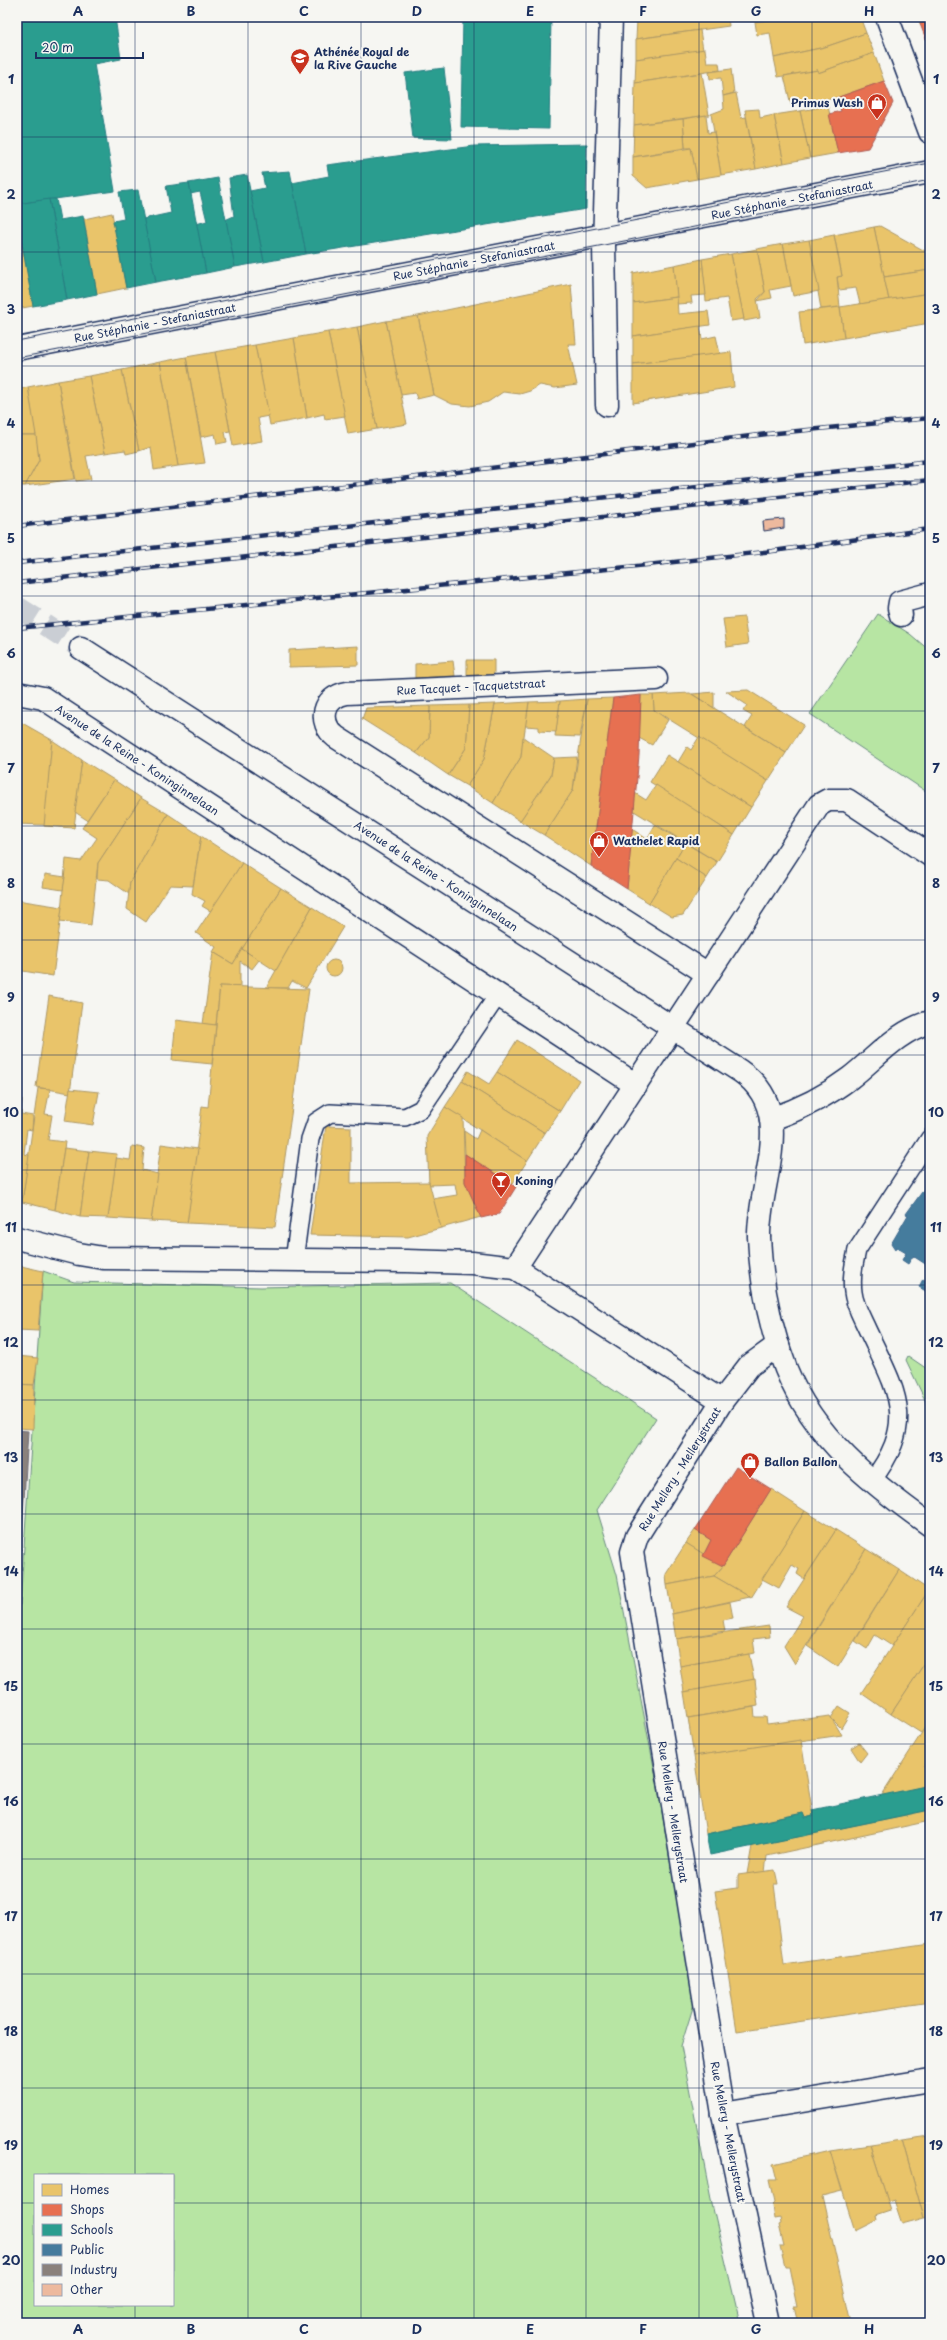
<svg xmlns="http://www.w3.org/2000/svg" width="947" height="2340" viewBox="0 0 947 2340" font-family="'Playpen Sans',sans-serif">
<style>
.green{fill:#b7e5a3;stroke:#698a80;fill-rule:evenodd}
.homes{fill:#e9c46a;stroke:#ab9766}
.shops{fill:#e76f51;stroke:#aa5c55}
.schools{fill:#2a9d8f;stroke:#267c80}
.public{fill:#457b9d;stroke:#38648a}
.industry{fill:#8a817c;stroke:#696873}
.building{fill:#edb99e;stroke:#1b2f5e}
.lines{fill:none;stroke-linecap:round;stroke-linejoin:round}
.secondary-tunnel{stroke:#caced4;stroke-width:22;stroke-dasharray:22 11;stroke-linecap:butt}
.service-casing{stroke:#1b2f5e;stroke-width:20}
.pedestrian-casing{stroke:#1b2f5e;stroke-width:25}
.minor-casing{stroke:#1b2f5e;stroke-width:25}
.secondary-casing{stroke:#1b2f5e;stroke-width:25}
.service{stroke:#f6f6f2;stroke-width:17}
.pedestrian{stroke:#f6f6f2;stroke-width:22}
.minor{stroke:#f6f6f2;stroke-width:22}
.secondary{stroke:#f6f6f2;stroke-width:22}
.tram{stroke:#1b2f5e;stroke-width:1}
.rail-casing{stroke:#1b2f5e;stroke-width:4.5}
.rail{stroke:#f6f6f2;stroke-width:3;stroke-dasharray:9;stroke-linecap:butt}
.grid{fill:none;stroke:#1b2f5e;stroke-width:1;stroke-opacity:0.55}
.labels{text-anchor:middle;stroke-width:4;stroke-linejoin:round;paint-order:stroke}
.poi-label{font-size:11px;font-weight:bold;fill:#1b2f5e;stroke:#f6f6f2;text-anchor:start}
.street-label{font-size:11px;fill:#1b2f5e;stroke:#f6f6f2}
.neatline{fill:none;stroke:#1b2f5e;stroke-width:1.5}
.grid-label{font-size:13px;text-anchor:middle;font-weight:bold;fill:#1b2f5e}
</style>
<rect width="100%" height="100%" fill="#f6f6f2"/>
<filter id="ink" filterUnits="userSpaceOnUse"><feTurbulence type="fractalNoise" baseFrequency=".025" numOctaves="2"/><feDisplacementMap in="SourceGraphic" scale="8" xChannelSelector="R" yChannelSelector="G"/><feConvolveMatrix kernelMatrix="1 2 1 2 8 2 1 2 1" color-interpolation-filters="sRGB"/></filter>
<g filter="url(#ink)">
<g class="green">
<path d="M878 614 910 634 930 651V794L810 714Z"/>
<path d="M43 1271 74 1282 261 1287 450 1283 656 1418 597 1510 617 1575 658 1788 694 2004 681 2046 711 2200 740 2323H17V1606L20 1605ZM35 2175H173V2305H35Z"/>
<path d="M908 1356 930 1371V1418L925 1400 906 1360Z"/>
</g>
<g class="homes">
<path d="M637 17H658L637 20Z"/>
<path d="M658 17H703V20L728 17 729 26 636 39 637 20Z"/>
<path d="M789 17H860L866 33 825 47 774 58 770 33 757 35 755 22Z"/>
<path d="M918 17H930V20L920 24Z"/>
<path d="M700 30 703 50 636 59V39Z"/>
<path d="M866 33 874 53 818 73V70L778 77 774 58 825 47Z"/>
<path d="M705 49 707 63H719L720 70 635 83 636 59Z"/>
<path d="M874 53 884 81 836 98 791 105 784 76 818 70V73Z"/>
<path d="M731 69 734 93 723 96 721 78 710 79 709 72Z"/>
<path d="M702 73 709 115 634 125 635 83Z"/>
<path d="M736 93 741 118 746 117 756 169 721 175 711 114 724 109 723 96Z"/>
<path d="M828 106 838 153 810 158 800 111Z"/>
<path d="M759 109 760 118 774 115 784 163 756 169 745 110Z"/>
<path d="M800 111 810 158 784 163 774 115Z"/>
<path d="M706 115 708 133 714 132 721 175 697 179 691 148H685L683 119Z"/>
<path d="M683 119 685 148 633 157 634 125Z"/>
<path d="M691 148 697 179 647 188 633 176V157Z"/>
<path d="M112 213 126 288 97 294 84 219Z"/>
<path d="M880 226 925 251 930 270 884 277 874 227Z"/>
<path d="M874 227 889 300 860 304 856 288 839 290 837 277 842 276 834 235Z"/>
<path d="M834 235 842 276 837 277 840 307 821 309 809 240Z"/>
<path d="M17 239H21L33 306 17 309Z"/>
<path d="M809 240 819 291 793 296 783 244Z"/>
<path d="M783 244 791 286 770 290 772 298 757 301 765 292 757 249Z"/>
<path d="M757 249 765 292 757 299 760 318 744 321 731 254Z"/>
<path d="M731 254 744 319 731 321 727 298 706 301 702 259Z"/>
<path d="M702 259 706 295 691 296 692 303 677 304 674 265Z"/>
<path d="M674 265 677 297 633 303V273Z"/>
<path d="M930 270V293L889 300 884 277Z"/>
<path d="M571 284 576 344H568L577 385 555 388 540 385 530 391 520 394 503 392 488 402 470 406 452 404 434 395 418 316Z"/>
<path d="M930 293V323L844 338 840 307Z"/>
<path d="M677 297 678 314 708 311 710 325 633 336V303Z"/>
<path d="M840 307 844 338 803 345 799 312Z"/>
<path d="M418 316 434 395 417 399 415 393 401 395 386 321Z"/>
<path d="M386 321 407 424 377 429 357 327Z"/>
<path d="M700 326 702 339 716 336 720 354 633 364V336Z"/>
<path d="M357 327 377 429 348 434 328 332Z"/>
<path d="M328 332 345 416 325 419 324 414 307 418 294 338Z"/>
<path d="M294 338 307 418 270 425 255 345Z"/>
<path d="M255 345 269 416 258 418 262 441 233 446 215 352Z"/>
<path d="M215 352 230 431 225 432 227 442 217 444 215 434 201 437 186 357Z"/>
<path d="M731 352 734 387 633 403V364Z"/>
<path d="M186 357 205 463 178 466 160 362Z"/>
<path d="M160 362 178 466 154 470 151 447 139 451 122 370Z"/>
<path d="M122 370 139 451 126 454 125 450 105 453 89 376Z"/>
<path d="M89 376 105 453 86 456 91 479 76 481 58 381Z"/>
<path d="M58 381 75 479 25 486 39 460 28 387Z"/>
<path d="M28 387 36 435H17V390Z"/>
<path d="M17 435H36L39 460 25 486H17Z"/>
<path d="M744 617 748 644 727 647 723 619Z"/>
<path d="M358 646V665L289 667V650Z"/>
<rect x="467" y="660" width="27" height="17"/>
<path d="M453 661 455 676 415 678V664Z"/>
<path d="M748 690 804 725 786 753 745 727 752 716 743 711 747 705 726 691Z"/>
<path d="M714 692V708L692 694Z"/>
<path d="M690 693 786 753 768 781 654 710 653 695Z"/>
<path d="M641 695H653L654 710 668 720 652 745 639 738Z"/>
<path d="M613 698 591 866 544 835 573 790 587 699Z"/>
<path d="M587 699 580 737 555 736 560 701Z"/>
<path d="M560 701 556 732 539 731V727L525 726 529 702Z"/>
<path d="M529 702 521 757 493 803 467 786 484 759 495 704Z"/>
<path d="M495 704 484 759 467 786 448 775 466 748 469 705Z"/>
<path d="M469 705 466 748 448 775 416 753 429 737 430 706Z"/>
<path d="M430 706 429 737 416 753 362 719 366 708Z"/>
<path d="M17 720 52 740 45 825 17 824Z"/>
<path d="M523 737 554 758 551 775 520 821 493 803 521 757Z"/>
<path d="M699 737 768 781 751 807 678 762 687 747 691 750Z"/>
<path d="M52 740 82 760 74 828 44 826Z"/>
<path d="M667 755 751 807 734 835 650 782Z"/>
<path d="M577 757 573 790 544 835 520 821 551 775 554 758Z"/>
<path d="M82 760 114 780 87 820 75 812Z"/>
<path d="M114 780 141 798 98 863 91 925 60 921 66 859 81 861 97 838 82 828Z"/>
<path d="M656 785 734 835 717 862 634 811 635 793 646 800Z"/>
<path d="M141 798 168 814 130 882 129 894 109 880 97 879 98 863Z"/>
<path d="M168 814 201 836 193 886 170 885 146 922 127 909 130 882Z"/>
<path d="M655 825 685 843 649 903 627 889 632 829 647 839Z"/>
<path d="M201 836 242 863 212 912 202 906 205 901 192 894Z"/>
<path d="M685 843 717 862 707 878 676 858Z"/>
<path d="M676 858 707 878 683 915 672 917 649 903Z"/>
<path d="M242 863 281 888 233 964 213 952 216 947 196 933Z"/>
<path d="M45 874 65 877 63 890 43 887Z"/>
<path d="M281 888 312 907 276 971 242 949Z"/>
<path d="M17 900 62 907 53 976 17 970Z"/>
<path d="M312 907 343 927 306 988 292 981 288 988H266Z"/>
<path d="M242 949 259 960 252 969 240 961V987L220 986 216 1025 203 1024 213 952 233 964Z"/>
<circle cx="334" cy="968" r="8"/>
<path d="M220 986 309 989 275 1227 187 1223 202 1106 208 1107Z"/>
<path d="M49 996 82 1003 70 1093 36 1087Z"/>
<path d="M176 1020 216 1025 212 1064 172 1060Z"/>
<path d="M17 1037 20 1038 18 1054H17Z"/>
<path d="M517 1040 579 1080 560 1111 497 1072Z"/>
<path d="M468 1071 489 1084 497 1072 560 1111 545 1133 462 1081Z"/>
<path d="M462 1081 545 1133 527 1161 445 1107Z"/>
<path d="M38 1088 50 1089 45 1114 52 1115 48 1140 65 1142 55 1210 22 1202Z"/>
<path d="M70 1089 99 1092 93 1125 65 1121Z"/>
<path d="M17 1099H22L21 1114 33 1116 32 1130 27 1129 24 1154 29 1155 22 1202 17 1201Z"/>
<path d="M445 1107 463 1118 465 1182 481 1217 441 1228 432 1199 457 1195 455 1184 429 1185 427 1136Z"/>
<path d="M326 1126 351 1127V1183L429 1182 441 1228 408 1237 310 1235Z"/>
<path d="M480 1130 527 1161 512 1185 465 1154 464 1131 476 1139Z"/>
<path d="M161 1144 198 1149 187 1223 151 1221Z"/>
<path d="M132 1146 144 1148 142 1170 158 1174 151 1221 108 1218 116 1158 130 1160Z"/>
<path d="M64 1148 89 1151 80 1217 55 1210Z"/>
<path d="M89 1151 117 1154 108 1218 80 1217Z"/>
<path d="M17 1265 21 1266 17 1306Z"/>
<path d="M21 1266 43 1271 38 1331 17 1330Z"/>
<path d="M17 1356 38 1358 34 1385 17 1384Z"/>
<path d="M17 1384 34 1385 33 1429 17 1428Z"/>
<path d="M771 1489 805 1511 751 1598 714 1576 723 1566Z"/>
<path d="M805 1511 836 1530 804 1579 797 1574 799 1569 792 1565 779 1588 762 1579Z"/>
<path d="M695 1530 711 1540 703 1556 686 1543Z"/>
<path d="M836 1530 866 1549 795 1664 784 1646 803 1616 786 1607Z"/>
<path d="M686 1543 723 1566 714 1576 667 1585 666 1574Z"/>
<path d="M866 1549 899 1570 838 1667 807 1646Z"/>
<path d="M899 1570 929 1590 892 1646 875 1635 867 1649 855 1641Z"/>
<path d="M714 1576 750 1597 672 1614 667 1585Z"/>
<path d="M929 1590 930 1655 891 1714 861 1693Z"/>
<path d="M730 1602 733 1618 723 1620 725 1631 676 1639 672 1614Z"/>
<path d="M769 1626 770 1637 753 1639 755 1653 680 1666 676 1639Z"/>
<path d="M749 1654 754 1680 684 1692 680 1666Z"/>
<path d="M930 1655V1720L921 1733 891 1714Z"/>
<path d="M755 1679 758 1706 688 1718 684 1692Z"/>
<path d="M839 1706 850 1713 841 1728 831 1718Z"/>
<path d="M754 1707 755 1717H766L767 1724 830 1716 842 1735 694 1756 688 1718Z"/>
<path d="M930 1720V1755L924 1766 930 1769V1785L884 1796 882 1795Z"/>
<path d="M801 1740 813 1816 805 1818 803 1813 706 1834 694 1756Z"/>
<path d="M859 1743 867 1753 860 1762 851 1748Z"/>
<path d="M930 1810V1821L767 1856 765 1872 747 1874 752 1846Z"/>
<path d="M775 1870 778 1884H774L784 1965 930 1944V2002L737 2031 715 1891 738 1888V1875Z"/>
<path d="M930 2136V2217L924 2218 902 2140Z"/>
<path d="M902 2140 924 2218 902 2224 894 2200 888 2202 870 2145Z"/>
<path d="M870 2145 891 2211 876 2216 877 2220 855 2231 830 2151Z"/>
<path d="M830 2151 842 2191 822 2196 851 2323H798L794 2306H797L789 2267H785L780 2246H784L779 2225 781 2224 780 2218 774 2219 772 2205 774 2203 769 2180H777L773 2164Z"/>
</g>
<g class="shops">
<path d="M930 20V49L920 24Z"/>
<path d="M884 81 893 103 868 148 838 153 829 114 841 111 836 98Z"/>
<path d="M641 695 639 755 627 889 591 866 613 698Z"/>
<path d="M465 1154 516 1187 499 1214 481 1218 465 1182Z"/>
<path d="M736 1467 771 1489 723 1566 703 1556 711 1540 695 1530Z"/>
</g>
<g class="schools">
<path d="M17 17H115L121 59 94 64 115 191 17 204Z"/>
<path d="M463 17H551L549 129 461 127Z"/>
<path d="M444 68 452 139 413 138 405 73Z"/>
<path d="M587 144 586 209 306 254 292 183 329 176 327 165 474 146Z"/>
<path d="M290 171 306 254 264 262 250 191 265 188 262 173Z"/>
<path d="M247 175 264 262 235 267 225 220 234 216 229 178Z"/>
<path d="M218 178 235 267 206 273 196 224 207 221 200 192 190 194 189 183Z"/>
<path d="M189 183 206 273 156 282 143 219 171 213 166 186Z"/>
<path d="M138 190 156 282 126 288 113 221 124 219 119 192Z"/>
<path d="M49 199H56L60 220 83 216 97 294 67 300Z"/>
<path d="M49 199 67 300 33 306 17 215V204Z"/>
<path d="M930 1785V1810L710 1855 706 1834 803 1813 805 1818 813 1816 812 1810Z"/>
</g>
<g class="public">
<path d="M930 1181V1267L913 1256 908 1264 902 1260 906 1253 896 1247 895 1250 891 1244 908 1215 906 1214Z"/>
<path d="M923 1279 930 1283V1298L929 1293 919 1287Z"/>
</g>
<path class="industry" d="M17 1430 28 1431 18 1604H17Z"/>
<path class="building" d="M784 519V528L764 531 763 521Z"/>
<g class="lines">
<path class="secondary-tunnel" d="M17 607 81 648"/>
<g class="service-casing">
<g id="service">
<path d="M294 1261 310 1139 316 1122 330 1113 405 1117 421 1109 498 995"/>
<path d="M871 1482C919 1420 896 1391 867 1329 862 1318 854 1304 853 1292 851 1277 854 1264 857 1250L930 1138"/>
</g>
</g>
<g class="pedestrian-casing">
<path id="pedestrian" d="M901 615 899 608 900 602 930 594"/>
</g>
<g class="minor-casing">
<g id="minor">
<path d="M887 17 930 132"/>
<path d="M17 349 930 172"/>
<path d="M607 405 604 245 611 17"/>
<path d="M656 679 347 693C323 697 317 722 336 737L708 974"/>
<path d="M17 693 43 698 636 1085"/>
<path d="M771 1119C801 1109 825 1097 850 1078 877 1057 896 1032 930 1022"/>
<path d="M17 1238 79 1254 103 1258 406 1261 472 1263 515 1268 722 1401"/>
<path d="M515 1268 819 805 828 800H847L930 855"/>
<path d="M723 2114 930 2080"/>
<path d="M768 2323 723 2114 632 1552 637 1536 722 1401 749 1366 778 1345"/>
</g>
</g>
<g class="secondary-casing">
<path id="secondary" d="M81 648 740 1071C799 1111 758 1180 759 1237 761 1281 770 1328 786 1369 814 1438 871 1483 930 1525"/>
</g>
<use href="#service" class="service"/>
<use href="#pedestrian" class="pedestrian"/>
<use href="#minor" class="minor"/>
<use href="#secondary" class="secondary"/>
<g class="tram">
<path d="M17 341 930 163"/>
<path d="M17 358 604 245 930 180"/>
</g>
<g class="rail-casing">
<g id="rail">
<path d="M17 526 767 434 930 418"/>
<path d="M17 563 930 461"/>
<path d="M17 583 930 480"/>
<path d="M17 628 647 565 773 551 930 529"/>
</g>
</g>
<use href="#rail" class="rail"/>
</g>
</g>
<path class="grid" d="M135 17V2175M248 17V2323M361 17V2323M474 17V2323M586 17V2323M699 17V2323M812 17V2323M17 137H930M17 252H930M17 366H930M17 481H930M17 596H930M17 711H930M17 826H930M17 940H930M17 1055H930M17 1170H930M17 1285H930M17 1400H930M17 1514H930M17 1629H930M17 1744H930M17 1859H930M17 1974H930M17 2088H930M17 2203H35M173 2203H930M135 2305V2323"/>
<defs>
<g id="school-pin" transform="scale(1)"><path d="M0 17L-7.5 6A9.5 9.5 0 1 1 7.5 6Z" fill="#c8321e" stroke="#f6f6f2"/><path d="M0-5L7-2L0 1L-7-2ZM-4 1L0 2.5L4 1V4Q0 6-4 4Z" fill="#fff"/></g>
<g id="shop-pin" transform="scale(1)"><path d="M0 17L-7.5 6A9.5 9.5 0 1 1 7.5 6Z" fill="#c8321e" stroke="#f6f6f2"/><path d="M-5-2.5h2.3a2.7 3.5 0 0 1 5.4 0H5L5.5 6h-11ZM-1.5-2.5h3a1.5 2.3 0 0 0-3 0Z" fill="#fff"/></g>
<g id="bar-pin" transform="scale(1)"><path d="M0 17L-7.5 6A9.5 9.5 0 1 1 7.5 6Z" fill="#c8321e" stroke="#f6f6f2"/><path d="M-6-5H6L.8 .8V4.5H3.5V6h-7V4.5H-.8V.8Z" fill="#fff"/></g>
</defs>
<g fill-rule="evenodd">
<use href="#school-pin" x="300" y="58"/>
<use href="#shop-pin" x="877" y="103"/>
<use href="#shop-pin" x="599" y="841"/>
<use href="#bar-pin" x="501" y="1181"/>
<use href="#shop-pin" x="750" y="1462"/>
</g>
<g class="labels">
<g class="poi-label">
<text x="314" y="56">Athénée Royal de<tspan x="314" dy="13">la Rive Gauche</tspan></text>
<text x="863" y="107" text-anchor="end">Primus Wash</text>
<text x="613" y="845">Wathelet Rapid</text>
<text x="515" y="1185">Koning</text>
<text x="764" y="1466">Ballon Ballon</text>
</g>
<g class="street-label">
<text transform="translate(792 200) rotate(-11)" y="4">Rue Stéphanie - Stefaniastraat</text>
<text transform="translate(474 261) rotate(-11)" y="4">Rue Stéphanie - Stefaniastraat</text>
<text transform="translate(155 323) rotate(-11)" y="4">Rue Stéphanie - Stefaniastraat</text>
<text transform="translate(471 687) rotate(-3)" y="4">Rue Tacquet - Tacquetstraat</text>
<text transform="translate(137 760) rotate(33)" y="4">Avenue de la Reine - Koninginnelaan</text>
<text transform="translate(436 876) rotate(33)" y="4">Avenue de la Reine - Koninginnelaan</text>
<text transform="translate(680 1469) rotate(-58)" y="4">Rue Mellery - Mellerystraat</text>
<text transform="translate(673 1812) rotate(81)" y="4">Rue Mellery - Mellerystraat</text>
<text transform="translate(728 2132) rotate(79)" y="4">Rue Mellery - Mellerystraat</text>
</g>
</g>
<rect width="947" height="2340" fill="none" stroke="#f6f6f2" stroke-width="44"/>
<rect x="34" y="2174" width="140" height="132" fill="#f6f6f2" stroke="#9ea6b7"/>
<rect x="42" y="2184" width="20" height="12" fill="#e9c46a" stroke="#9ea6b7"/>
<text x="70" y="2194" font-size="12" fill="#1b2f5e">Homes</text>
<rect x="42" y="2204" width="20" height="12" fill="#e76f51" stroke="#9ea6b7"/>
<text x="70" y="2214" font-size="12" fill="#1b2f5e">Shops</text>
<rect x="42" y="2224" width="20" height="12" fill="#2a9d8f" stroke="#9ea6b7"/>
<text x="70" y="2234" font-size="12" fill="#1b2f5e">Schools</text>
<rect x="42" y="2244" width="20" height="12" fill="#457b9d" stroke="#9ea6b7"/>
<text x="70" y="2254" font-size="12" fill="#1b2f5e">Public</text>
<rect x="42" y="2264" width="20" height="12" fill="#8a817c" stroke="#9ea6b7"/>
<text x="70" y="2274" font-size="12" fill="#1b2f5e">Industry</text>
<rect x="42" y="2284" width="20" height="12" fill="#edb99e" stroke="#9ea6b7"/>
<text x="70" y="2294" font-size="12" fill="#1b2f5e">Other</text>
<path d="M36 52v6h107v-6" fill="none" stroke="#1b2f5e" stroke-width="2"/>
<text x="42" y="52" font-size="12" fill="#1b2f5e" stroke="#f6f6f2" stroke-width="3" paint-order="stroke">20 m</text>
<rect x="22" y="22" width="903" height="2296" class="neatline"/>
<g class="grid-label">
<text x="78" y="16">A</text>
<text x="191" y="16">B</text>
<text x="304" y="16">C</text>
<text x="417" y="16">D</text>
<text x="530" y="16">E</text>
<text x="643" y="16">F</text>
<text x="756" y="16">G</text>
<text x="869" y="16">H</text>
<text x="11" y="84">1</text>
<text x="936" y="84">1</text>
<text x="11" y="199">2</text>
<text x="936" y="199">2</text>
<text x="11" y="314">3</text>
<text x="936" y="314">3</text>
<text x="11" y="428">4</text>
<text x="936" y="428">4</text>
<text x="11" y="543">5</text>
<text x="936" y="543">5</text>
<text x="11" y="658">6</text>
<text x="936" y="658">6</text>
<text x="11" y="773">7</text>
<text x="936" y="773">7</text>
<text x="11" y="888">8</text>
<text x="936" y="888">8</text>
<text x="11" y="1002">9</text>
<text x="936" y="1002">9</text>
<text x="11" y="1117">10</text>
<text x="936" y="1117">10</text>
<text x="11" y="1232">11</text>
<text x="936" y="1232">11</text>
<text x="11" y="1347">12</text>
<text x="936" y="1347">12</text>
<text x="11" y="1462">13</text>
<text x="936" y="1462">13</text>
<text x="11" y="1576">14</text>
<text x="936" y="1576">14</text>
<text x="11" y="1691">15</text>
<text x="936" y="1691">15</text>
<text x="11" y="1806">16</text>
<text x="936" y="1806">16</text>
<text x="11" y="1921">17</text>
<text x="936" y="1921">17</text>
<text x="11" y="2036">18</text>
<text x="936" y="2036">18</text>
<text x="11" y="2150">19</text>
<text x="936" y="2150">19</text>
<text x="11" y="2265">20</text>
<text x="936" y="2265">20</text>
<text x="78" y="2334">A</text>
<text x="191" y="2334">B</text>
<text x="304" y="2334">C</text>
<text x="417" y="2334">D</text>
<text x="530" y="2334">E</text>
<text x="643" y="2334">F</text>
<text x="756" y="2334">G</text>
<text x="869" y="2334">H</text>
</g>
</svg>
